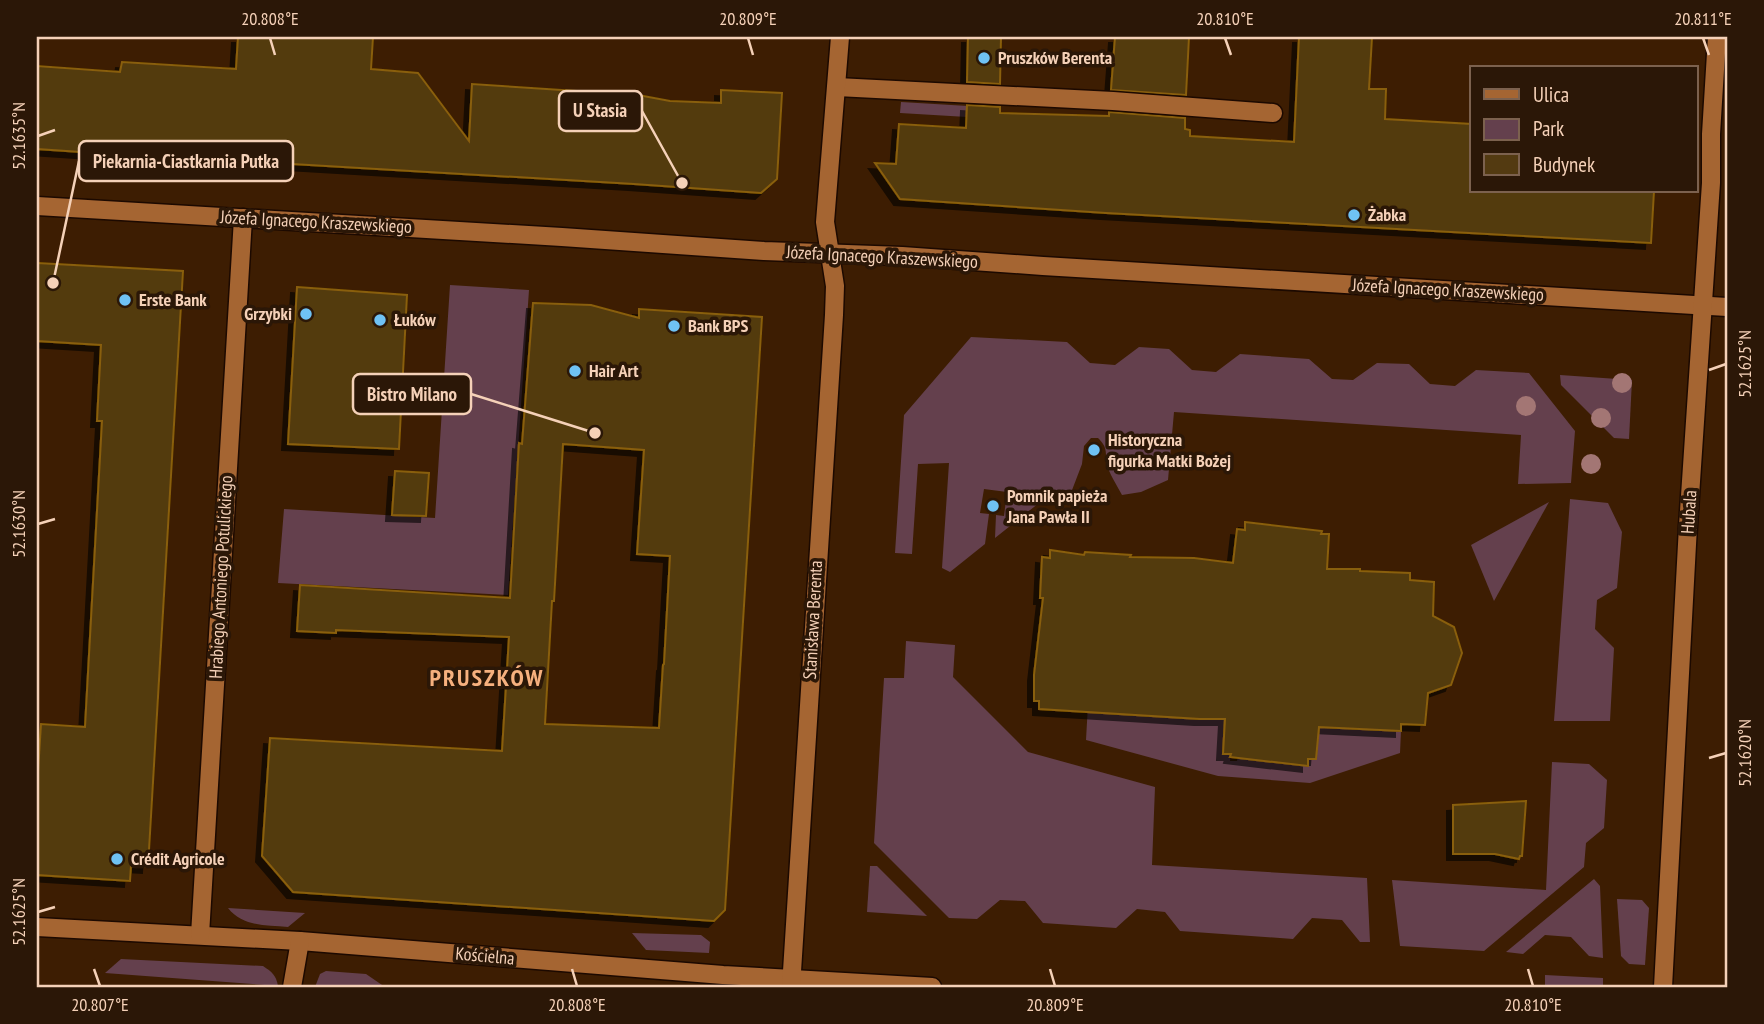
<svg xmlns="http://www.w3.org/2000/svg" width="1764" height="1024" viewBox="0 0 1764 1024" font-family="'PT Sans Narrow',sans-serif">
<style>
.green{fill:#64404d}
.building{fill:#533a11;stroke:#895e08;stroke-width:2;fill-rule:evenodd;filter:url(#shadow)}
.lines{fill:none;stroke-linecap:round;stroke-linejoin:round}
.minor-casing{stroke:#1c0900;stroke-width:21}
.minor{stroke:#a56532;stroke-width:18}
.tree{fill:#a37674}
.ticks{fill:none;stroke:#f5d1b8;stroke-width:2.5}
.poi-dot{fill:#6fc2f4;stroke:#2b1707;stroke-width:2.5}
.labels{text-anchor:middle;stroke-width:7;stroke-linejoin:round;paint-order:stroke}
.poi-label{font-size:18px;font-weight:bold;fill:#f5d1b8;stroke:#2b1707;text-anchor:start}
.street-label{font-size:18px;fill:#f5d1b8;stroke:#2b1707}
.district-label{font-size:24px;font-weight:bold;letter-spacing:2px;fill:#f6b07e;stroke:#2b1707}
.leader{fill:none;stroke:#f5d1b8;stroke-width:2.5}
.callout-dot{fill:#f5d1b8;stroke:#2b1707;stroke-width:2.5}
.callout{fill:#2b1707;stroke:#f5d1b8;stroke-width:2.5}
.callout-label{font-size:19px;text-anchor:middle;font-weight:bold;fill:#f5d1b8}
.neatline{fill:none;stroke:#f5d1b8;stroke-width:2.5}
.ticks-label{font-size:18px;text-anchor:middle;fill:#f5d1b8}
</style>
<defs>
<filter id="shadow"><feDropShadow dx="-6" dy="6" stdDeviation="0" flood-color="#0009"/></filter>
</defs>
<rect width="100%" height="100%" fill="#3d1d02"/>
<g class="green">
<path d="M901 102 968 106 967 117 900 113Z"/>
<path d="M450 285 529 290 508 595 278 583 284 509 435 518Z"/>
<path d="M971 337 1067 342 1090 363 1115 365 1139 347 1169 349 1192 370 1216 372 1240 354 1309 359 1332 379 1353 380 1377 363 1409 364 1430 384 1455 386 1476 370 1529 373 1575 431 1571 483 1518 484 1521 435 1174 412 1168 480 1141 492 1122 495C1118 487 1108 472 1107 464 1105 451 1108 448 1098 438H1091L1084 446 1082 464 1069 498 1039 503 995 538 996 515 1004 516 1007 492 984 489 980 513 989 514 985 544 950 572 942 568 949 463 918 464 912 554 895 553 904 415Z"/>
<path d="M1560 375 1632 380 1629 439 1614 438 1561 385Z"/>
<path d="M1570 499 1608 503 1622 532 1617 588 1597 600 1595 629 1614 648 1610 721H1554Z"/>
<path d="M1549 502 1494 601 1471 545Z"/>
<path d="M906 641 955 645 953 677 1028 752 1155 787 1152 865 1367 878 1370 942H1360L1342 920 1312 918 1293 939 1180 931 1165 912 1137 909 1116 928 1043 923 1025 901 1000 900 977 919 949 918 874 843 884 678H904Z"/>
<path d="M1088 704 1113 713 1121 714 1194 719 1233 715 1223 753 1231 754 1230 761H1237L1238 756 1316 759 1317 753 1311 719 1392 727V731H1401L1400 753 1310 783 1218 776 1086 740Z"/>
<path d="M1552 762 1589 764 1607 780 1604 828 1586 843 1584 867 1484 951 1400 946 1392 880 1546 890Z"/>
<path d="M870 866H877L927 916 867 912Z"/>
<path d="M1594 879 1600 886 1603 958 1589 956 1571 937 1545 935 1523 954 1506 952Z"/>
<path d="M1617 899 1642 900 1649 908 1645 965 1629 964 1621 956Z"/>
<path d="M228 908 305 913 288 927C266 925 243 927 228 908Z"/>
<path d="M632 933 701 935 710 942 709 953 646 950Z"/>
<path d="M121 959 263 966C272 972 276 975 278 986L105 973Z"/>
<path d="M326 971 366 974 385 987H315L320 974Z"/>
<path d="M1545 975 1603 978V987H1545Z"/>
</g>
<g class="building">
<path d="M238 37H373L371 69 418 73 469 141 472 84 638 95 670 101 721 103V90L782 93 777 179 761 193 634 184 191 158V156L96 153 37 149V66L120 72 122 62 236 69Z"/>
<path d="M968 37H1001L1000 84 967 82Z"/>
<path d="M1115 37H1189L1186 95 1111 90Z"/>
<path d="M1299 37H1372L1369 89H1386L1385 119 1472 124V191H1654L1651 243 1106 213 900 199 875 163 896 164 899 124 966 128 967 105 1000 107V113L1109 116V112L1185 118V129L1190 130V136L1294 142Z"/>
<path d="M37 263 183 271 148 867 131 866 130 881 37 875V788L41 724 85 727 102 421H97L101 345 37 341Z"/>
<path d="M297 287 407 295 399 449 288 444Z"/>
<path d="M533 303 591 305 639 318V309L762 317 725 910 714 921 293 892 262 856 270 738 502 751 509 637 336 630V633L297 631 300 585 510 598 519 443 522 444ZM563 444 644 450 637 554 670 556 664 664 663 665 659 728 545 724 552 601H554Z"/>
<path d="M395 471 429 473 426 516 392 515Z"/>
<path d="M1245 522 1322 531 1321 534H1329L1327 569H1360V571L1410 573V580L1434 582 1433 616 1454 627 1462 653 1451 685 1428 693 1425 725 1401 724V731L1319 727 1316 759H1308V766L1230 757 1231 754H1223L1225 719H1200L1039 709V701H1034V675L1043 598H1040L1042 557 1050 558V550L1084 555 1085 552 1131 555 1130 557 1194 558 1233 563 1237 529 1245 530Z"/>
<path d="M1526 801 1522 856H1520L1519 859 1495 854H1453V805Z"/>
</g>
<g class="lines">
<g class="minor-casing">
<g id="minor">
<path d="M837 87 1113 101 1273 113"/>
<path d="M37 206 562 237 764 251 902 256 1043 266 1727 307"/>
<path d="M37 927 300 941 723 975 932 987"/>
<path d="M200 935 243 218"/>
<path d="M292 987 300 941"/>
<path d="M791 987 834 315 835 286 825 222 840 37"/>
<path d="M1663 987 1688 526 1711 183V134L1717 37"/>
</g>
</g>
<use href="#minor" class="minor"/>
</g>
<g class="tree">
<circle cx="1622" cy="383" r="10"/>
<circle cx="1526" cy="406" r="10"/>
<circle cx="1601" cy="418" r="10"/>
<circle cx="1591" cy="464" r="10"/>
</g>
<path class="ticks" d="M270 38 275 55M748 38 753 55M1225 38 1231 55M1703 38 1709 55M38 136 55 130M1709 370 1726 364M38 524 55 519M1709 758 1726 753M38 912 55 907M94 969 100 986M572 969 577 986M1050 969 1055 986M1528 969 1533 986"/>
<g class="poi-dot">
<circle cx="984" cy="58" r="7"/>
<circle cx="1354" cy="215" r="7"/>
<circle cx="125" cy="300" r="7"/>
<circle cx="306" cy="314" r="7"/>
<circle cx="380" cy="320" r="7"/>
<circle cx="674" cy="326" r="7"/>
<circle cx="575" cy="371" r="7"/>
<circle cx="1094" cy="450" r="7"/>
<circle cx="993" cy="506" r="7"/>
<circle cx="117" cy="859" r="7"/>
</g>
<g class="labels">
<g class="poi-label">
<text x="998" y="64">Pruszków Berenta</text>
<text x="1368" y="221">Żabka</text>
<text x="139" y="306">Erste Bank</text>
<text x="292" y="320" text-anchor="end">Grzybki</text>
<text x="394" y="326">Łuków</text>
<text x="688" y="332">Bank BPS</text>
<text x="589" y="377">Hair Art</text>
<text x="1108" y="446">Historyczna<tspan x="1108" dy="21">figurka Matki Bożej</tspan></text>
<text x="1007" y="502">Pomnik papieża<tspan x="1007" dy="21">Jana Pawła II</tspan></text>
<text x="131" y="865">Crédit Agricole</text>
</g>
<g class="street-label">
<text transform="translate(316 222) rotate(3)" y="6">Józefa Ignacego Kraszewskiego</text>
<text transform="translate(882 257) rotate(3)" y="6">Józefa Ignacego Kraszewskiego</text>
<text transform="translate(1448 290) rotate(3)" y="6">Józefa Ignacego Kraszewskiego</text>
<text transform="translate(1689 512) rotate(-86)" y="6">Hubala</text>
<text transform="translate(221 577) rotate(-87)" y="6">Hrabiego Antoniego Potulickiego</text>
<text transform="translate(813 620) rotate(-87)" y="6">Stanisława Berenta</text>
<text transform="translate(485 956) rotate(5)" y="6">Kościelna</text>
</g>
<g class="district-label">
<text x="487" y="686">PRUSZKÓW</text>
</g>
</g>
<path class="leader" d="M682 183L642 111M53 283L79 161M595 433L471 394"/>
<g class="callout-dot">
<circle cx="682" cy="183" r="7"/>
<circle cx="53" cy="283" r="7"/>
<circle cx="595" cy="433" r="7"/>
</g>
<g class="callout">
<rect x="559" y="91" width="83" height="40" rx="7"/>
<rect x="79" y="141" width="214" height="40" rx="7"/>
<rect x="353" y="374" width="118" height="40" rx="7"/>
</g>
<g class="callout-label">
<text x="600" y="117">U Stasia</text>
<text x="186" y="168">Piekarnia-Ciastkarnia Putka</text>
<text x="412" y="401">Bistro Milano</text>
</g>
<rect width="1764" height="1024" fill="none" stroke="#2b1707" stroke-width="77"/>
<rect x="1470" y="66" width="228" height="126" fill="#2b1707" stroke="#7c614e" stroke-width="2"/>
<rect x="1484" y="89" width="35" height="10" fill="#a56532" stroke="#7c614e" stroke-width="2"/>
<text x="1533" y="102" font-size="21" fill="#f5d1b8">Ulica</text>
<rect x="1484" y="119" width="35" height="21" fill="#64404d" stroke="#7c614e" stroke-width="2"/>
<text x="1533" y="136" font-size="21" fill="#f5d1b8">Park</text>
<rect x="1484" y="154" width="35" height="21" fill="#533a11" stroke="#7c614e" stroke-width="2"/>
<text x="1533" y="172" font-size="21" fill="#f5d1b8">Budynek</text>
<rect x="38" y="38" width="1688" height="948" class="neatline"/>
<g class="ticks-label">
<text x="270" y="25">20.808°E</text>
<text x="748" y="25">20.809°E</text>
<text x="1225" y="25">20.810°E</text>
<text x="1703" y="25">20.811°E</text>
<text transform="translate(19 136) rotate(-90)" y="6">52.1635°N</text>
<text transform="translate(1745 364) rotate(-90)" y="6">52.1625°N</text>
<text transform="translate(19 524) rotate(-90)" y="6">52.1630°N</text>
<text transform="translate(1745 753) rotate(-90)" y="6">52.1620°N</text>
<text transform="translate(19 912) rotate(-90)" y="6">52.1625°N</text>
<text x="100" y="1011">20.807°E</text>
<text x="577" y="1011">20.808°E</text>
<text x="1055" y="1011">20.809°E</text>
<text x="1533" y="1011">20.810°E</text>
</g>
</svg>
